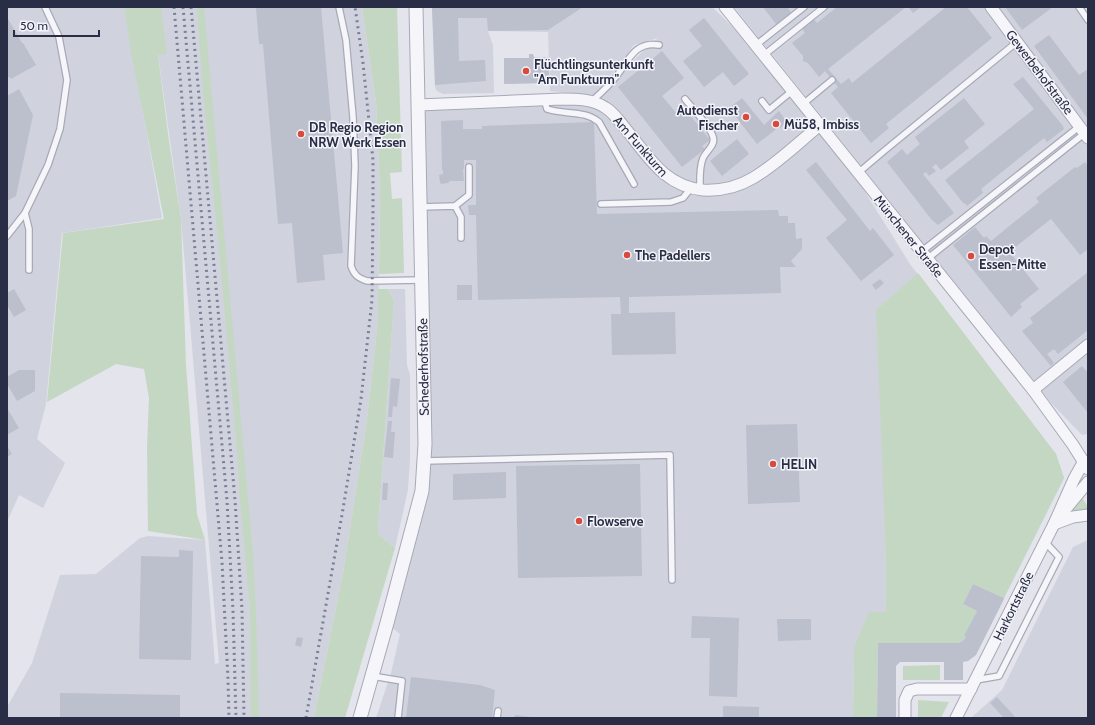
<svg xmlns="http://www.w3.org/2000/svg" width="1095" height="725" viewBox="0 0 1095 725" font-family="Cabin,sans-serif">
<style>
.built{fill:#d0d3de;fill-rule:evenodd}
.green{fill:#c4d7c3}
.building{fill:#bcbfcc}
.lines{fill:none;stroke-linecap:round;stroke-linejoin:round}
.service-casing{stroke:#a7a9b7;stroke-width:8}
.minor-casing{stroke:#a7a9b7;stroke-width:13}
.tertiary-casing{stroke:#a7a9b7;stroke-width:15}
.service{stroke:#f6f6fa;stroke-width:5.5}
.minor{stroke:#f6f6fa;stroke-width:11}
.tertiary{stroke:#f6f6fa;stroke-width:13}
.rail{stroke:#7b7f97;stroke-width:3;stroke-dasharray:2 4;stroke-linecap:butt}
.poi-dot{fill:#da493e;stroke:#f3f4f9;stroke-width:1.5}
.labels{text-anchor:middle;stroke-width:3;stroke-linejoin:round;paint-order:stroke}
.poi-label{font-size:13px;font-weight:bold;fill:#292d46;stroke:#f3f4f9;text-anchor:start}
.street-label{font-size:13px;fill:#292d46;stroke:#f3f4f9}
</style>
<rect width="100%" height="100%" fill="#e3e4ec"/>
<g class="built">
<path d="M7 7H124L162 218 62 233 46 404 37 439 65 463 43 508 19 495 7 522Z"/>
<path d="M149 7H362L376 102 380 194 378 321 367 420 343 573 314 718H7V707L32 663 60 575 96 574 140 538 148 536 205 540 215 664 219 663 181 219 158 54Z"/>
<path d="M432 7H712L755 48 847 163 910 264 1056 454 1064 478 1004 598 981 586 980 587 885 534 886 612 854 657 853 718H376L391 673 400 634 391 627 427 492 424 108 577 101 595 95 550 91 548 32 488 31 493 45 494 93 443 94 437 91 435 87ZM658 38 598 92 634 45Z"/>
<path d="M734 7H1088V434L1082 435 1052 404Z"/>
<path d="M388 289H405L407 365 410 375V459L408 490 395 548 379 535 378 529 394 301Z"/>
<path d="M1088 540V718H971L1002 690 1073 547Z"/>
</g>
<g class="green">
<path d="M124 7H161L167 54 158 55 169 141 181 219 186 365 197 514 205 540 148 531 147 447 149 398 144 369 116 364 47 402 63 233 164 219 131 53Z"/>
<path d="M197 7H204L253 554 256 611 259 718H251L250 608 240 500 236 439 221 271 203 94Z"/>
<path d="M362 7H397L402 172 390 173 392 199 402 198 404 273 379 274 380 194 376 102Z"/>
<path d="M918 273 1056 454 1064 478 1004 598 973 584 963 604 977 611 965 635 966 636 964 640 959 643H878L877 718H853L854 647 869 612H886L885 533 876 310Z"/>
<path d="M378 289H388L394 301 378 529 379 535 395 548 345 718H314L343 573 367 420 378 321Z"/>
<path d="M1081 496 1088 507V510L1071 512Z"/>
<path d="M940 665V680H903V666Z"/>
<path d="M918 700 949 702 941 718H918Z"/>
</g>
<g class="building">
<path d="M267 7H321L343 253 323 255 325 280 297 283 292 223 278 224 263 44H259L256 8Z"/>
<path d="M432 7H583L548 30 488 31 487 18H458L459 61 485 60 486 81 435 85Z"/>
<path d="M763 7H787L791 12 776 24Z"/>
<path d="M837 7H906L828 69 841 84 849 78 852 83 946 7H967L992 38 886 124 889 128 871 143 831 93 838 87 825 71 819 77 808 63 803 61V56L792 43 805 33 801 27 813 18 817 23Z"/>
<path d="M908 7H921L913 13Z"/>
<path d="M1005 7H1053L1022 30Z"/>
<path d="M7 17 22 43H23L36 65 11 79 10 77 7 78Z"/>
<path d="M704 18 749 74 734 86 723 72 704 87 683 61 702 46 689 30Z"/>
<path d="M1049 35 1079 75 1088 69V119L1034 46Z"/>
<path d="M662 51 684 78 662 96 678 115 685 109 710 140 702 146 705 149 682 167 618 87Z"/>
<path d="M529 54H533L534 57H549V83L504 84V58H529Z"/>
<path d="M1023 77 1063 126 1064 129 1047 142 1044 138 981 189 983 193 967 206 965 203 964 204 945 180 1034 109 1013 84Z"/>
<path d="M19 89 33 115 16 196 7 201V96Z"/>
<path d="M742 98 764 125 779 111 787 122 780 128 779 127 757 144 729 108Z"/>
<path d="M964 98 985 124 964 141 969 148 941 170 936 164 932 167 936 171 929 176 926 172 923 174 954 213 938 225 931 219 887 162 902 149 907 155 920 144 915 137Z"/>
<path d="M463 120V129H482V126L594 122 597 214 778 210 779 216H788V223H795L796 239 802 238V249L791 261 796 267H780L781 293 629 297V313L675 312 676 354 612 355 611 314H621L620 297 478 300 476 215H469L468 205H476V160H464V169H463L464 181H450L448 183 441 184 440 182 439 175 443 174V170H442L441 121Z"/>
<path d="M737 139 749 154 722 176 710 161Z"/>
<path d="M816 162 870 231 873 228 894 255 861 281 826 238 847 220 806 170Z"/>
<path d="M1085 162 1088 166V249L1080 255 1051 219 1009 252 1039 289 1020 304 1022 307 1011 317 953 245 975 227 984 238 986 236 991 241 1039 202 1036 198 1075 167 1077 168Z"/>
<path d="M1088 272V330L1058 354 1054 349 1047 354 1054 363 1051 366 1022 331 1033 323 1030 318Z"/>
<path d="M880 279 884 283 876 290 872 285Z"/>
<rect x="457" y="285" width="15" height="15"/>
<path d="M14 289 26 310 14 317 7 305V293Z"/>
<path d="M1082 366 1088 373V413L1063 382Z"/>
<path d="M19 370H35V391L17 401 7 384V377Z"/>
<path d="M391 378 400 379 397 407 393 406 392 417H388Z"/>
<path d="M7 408 19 428 7 435Z"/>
<path d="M388 421H392L391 432H395L393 458 384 457Z"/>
<path d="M797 424 800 502 748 504 746 425Z"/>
<path d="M7 446 12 454 7 457Z"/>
<path d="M640 464 642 576 518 578 516 466Z"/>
<path d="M506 472V498L453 500V474Z"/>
<path d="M383 483H388L387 500H382Z"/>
<path d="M179 550 193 551 191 660 139 659 141 556 179 557Z"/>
<path d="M973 584 1004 598V599L976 655 968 661 963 662V680H944V662H900L896 666V718H877L878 643H959L964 640 966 636H964L977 611 963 604Z"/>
<path d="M692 616 739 618 737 697 709 696 710 638H691Z"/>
<path d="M777 619H811V640L778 641Z"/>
<path d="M297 637 303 638 301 647 295 645Z"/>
<path d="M411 677 480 685 495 690 492 718H406Z"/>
<path d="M60 693 180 695V718H60Z"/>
<path d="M997 697 1016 718H1004L990 703Z"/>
<path d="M723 706 759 707V718H723Z"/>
<path d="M515 715 531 717V718H514Z"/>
</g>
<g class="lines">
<g class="service-casing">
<g id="service">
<path d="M339 7 346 40 353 117 355 166 351 266C354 275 358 278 367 281L422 280"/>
<path d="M1079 7 1088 20"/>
<path d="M756 45 804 7"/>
<path d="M764 55 824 7"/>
<path d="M544 99 547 109C566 115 584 110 599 122L634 184"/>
<path d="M685 99C692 108 711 127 713 137 716 145 706 151 703 158 699 168 700 179 700 189"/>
<path d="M592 101C601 93 611 84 618 74 629 59 636 41 659 45"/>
<path d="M762 101 769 110 792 91"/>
<path d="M803 104 832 80"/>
<path d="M858 173 884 151 1017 42"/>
<path d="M601 204 671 202 683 198 691 188"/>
<path d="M455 206 469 195V167"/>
<path d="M421 207 455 206 461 217V238"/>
<path d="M7 236 25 213"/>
<path d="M921 252 1080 126"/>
<path d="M927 259 1085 133"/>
<path d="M29 270V229L25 213 48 165 60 129 67 80 59 37 45 7"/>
<path d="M424 461 670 455 672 580"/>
<path d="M372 676 402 681 398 718"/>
<path d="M976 680 999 676 1059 557 1045 542"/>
<path d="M497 718 498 711"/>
</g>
</g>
<g class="minor-casing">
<g id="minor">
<path d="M725 7 1033 390 1073 445 1088 469"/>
<path d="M991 7 1088 138"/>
<path d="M418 105 562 99C577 99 593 99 606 108 614 113 619 121 625 128 648 156 664 186 703 190 721 191 738 187 753 178 777 164 798 143 820 125"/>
<path d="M1033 390 1088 345"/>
<path d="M1064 511 1088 482"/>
<path d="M1054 524 1073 517 1088 515"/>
<path d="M905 718V700L909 691 917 689H971"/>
<path d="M956 718 1054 524 1074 479 1084 461"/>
</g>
</g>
<g class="tertiary-casing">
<path id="tertiary" d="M360 718 387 623 422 491 425 444 416 7"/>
</g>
<use href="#service" class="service"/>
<use href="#minor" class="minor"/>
<use href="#tertiary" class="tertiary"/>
<g class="rail">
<path d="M174 7 222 562 228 679 229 718"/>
<path d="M183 7 227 501 233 610 236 718"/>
<path d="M191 7 235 500 242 610 244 718"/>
<path d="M306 718 343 509 361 399 372 300 373 210V160L363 63 355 7"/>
</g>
</g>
<g class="poi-dot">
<circle cx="526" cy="71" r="4"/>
<circle cx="746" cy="117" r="4"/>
<circle cx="776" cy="124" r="4"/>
<circle cx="301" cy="134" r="4"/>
<circle cx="627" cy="255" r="4"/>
<circle cx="971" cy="256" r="4"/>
<circle cx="773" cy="464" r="4"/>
<circle cx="579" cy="521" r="4"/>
</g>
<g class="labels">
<g class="poi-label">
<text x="534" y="69">Flüchtlingsunterkunft<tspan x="534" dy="15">"Am Funkturm"</tspan></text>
<text x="738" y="115" text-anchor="end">Autodienst<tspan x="738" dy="15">Fischer</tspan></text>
<text x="784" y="129">Mü58, Imbiss</text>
<text x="309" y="132">DB Regio Region<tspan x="309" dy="15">NRW Werk Essen</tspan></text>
<text x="979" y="254">Depot<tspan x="979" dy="15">Essen-Mitte</tspan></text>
<text x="635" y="260">The Padellers</text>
<text x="781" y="469">HELIN</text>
<text x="587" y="526">Flowserve</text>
</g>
<g class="street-label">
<text transform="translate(1040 72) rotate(53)" y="5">Gewerbehofstraße</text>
<text transform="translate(641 146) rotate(49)" y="5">Am Funkturm</text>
<text transform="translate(909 236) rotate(51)" y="5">Münchener Straße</text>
<text transform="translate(423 367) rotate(-91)" y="5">Schederhofstraße</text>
<text transform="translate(1013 606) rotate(-64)" y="5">Harkortstraße</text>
</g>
</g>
<rect width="1095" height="725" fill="none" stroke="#292d46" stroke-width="16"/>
<path d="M14 30v6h85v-6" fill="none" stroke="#292d46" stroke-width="2"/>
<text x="20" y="30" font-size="12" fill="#292d46" stroke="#f3f4f9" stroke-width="3" paint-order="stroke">50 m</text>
</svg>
